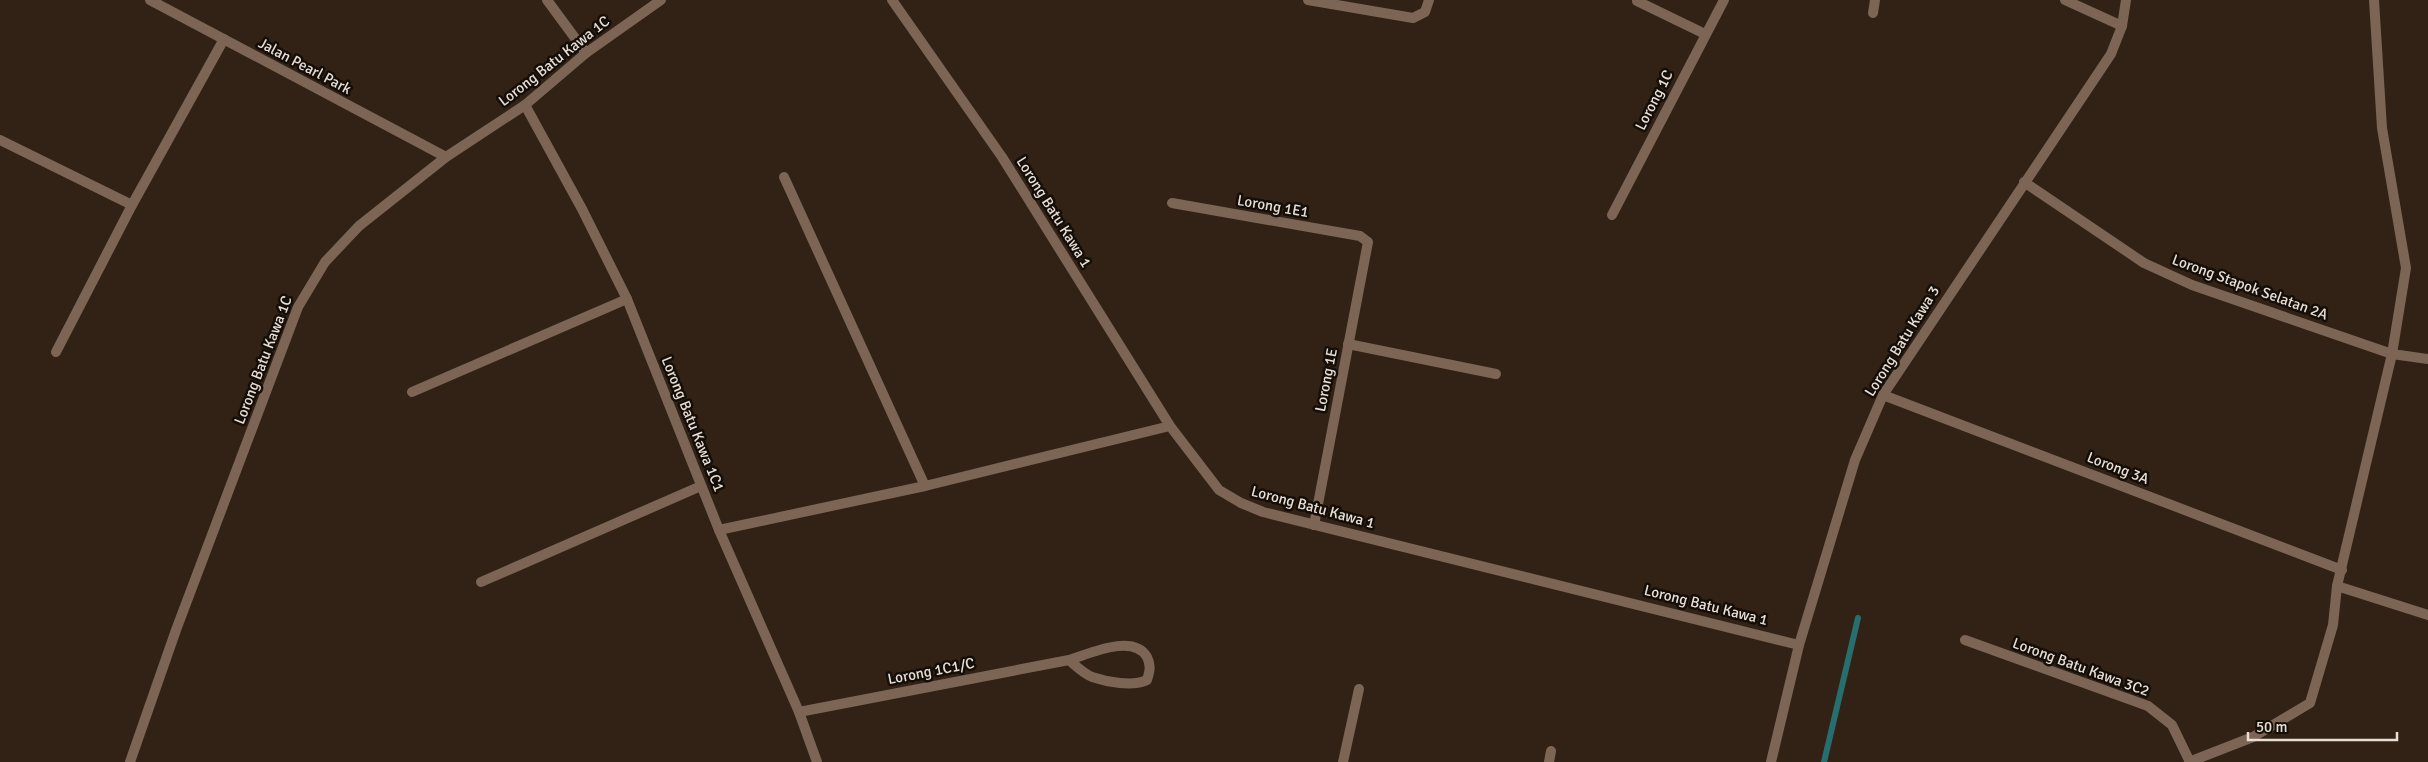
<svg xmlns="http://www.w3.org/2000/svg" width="2428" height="762" viewBox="0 0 2428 762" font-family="Signika,sans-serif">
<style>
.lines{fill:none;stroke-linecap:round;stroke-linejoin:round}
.stream{stroke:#276e6e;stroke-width:6}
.lane{stroke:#7c6555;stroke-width:10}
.street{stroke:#7c6555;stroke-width:10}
.labels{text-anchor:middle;stroke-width:5;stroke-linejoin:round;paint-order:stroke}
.street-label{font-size:15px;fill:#e9ded6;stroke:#140e08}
</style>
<rect width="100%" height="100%" fill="#322215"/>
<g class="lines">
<path class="stream" d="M1824 762 1858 618"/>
<g class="lane">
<path d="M2065 0 2122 26"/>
<path d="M1873 13 1875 0"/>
</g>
<g class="street">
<path d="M150 0 446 157"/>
<path d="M547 0 586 53"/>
<path d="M892 0 1002 157 1170 426 1219 490 1241 503 1263 512 1799 645"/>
<path d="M1308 0 1413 18 1425 12 1429 0"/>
<path d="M1637 1 1705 34"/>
<path d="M525 105 582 209 627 299 719 530 799 712 817 762"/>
<path d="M0 140 132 205"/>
<path d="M784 177 925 486"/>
<path d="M2024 182 2144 263 2192 285 2392 354 2428 359"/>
<path d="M1172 203 1360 236 1368 242 1314 525"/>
<path d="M1612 215 1724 0"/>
<path d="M1348 344 1496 374"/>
<path d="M56 352 132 205 224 39"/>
<path d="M412 392 627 299"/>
<path d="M1883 395 2342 570"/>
<path d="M719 530 925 486 1170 426"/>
<path d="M481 582 701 486"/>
<path d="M2337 586 2428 615"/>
<path d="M1965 640 2148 706 2172 725 2190 762"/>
<path d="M799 712 1069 660C1089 654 1133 633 1147 657 1151 665 1150 671 1147 680 1133 687 1107 682 1092 677 1083 673 1076 666 1069 660"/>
<path d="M130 762 176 630 298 307 325 262 359 226 446 157 525 105 586 53 661 0"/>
<path d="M1343 762 1359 689"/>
<path d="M1549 762 1551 751"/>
<path d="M1771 762 1799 645 1855 460 1883 395 2111 54 2122 26 2126 0"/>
<path d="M2189 762 2253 737 2310 703 2333 625 2337 586 2392 354 2406 268 2382 128 2374 0"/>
</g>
</g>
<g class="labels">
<g class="street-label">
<text transform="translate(554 61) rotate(-38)" y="5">Lorong Batu Kawa 1C</text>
<text transform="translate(305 66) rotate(28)" y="5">Jalan Pearl Park</text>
<text transform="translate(1654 100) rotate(-63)" y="5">Lorong 1C</text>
<text transform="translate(1273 206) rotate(10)" y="5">Lorong 1E1</text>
<text transform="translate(1054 212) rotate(58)" y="5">Lorong Batu Kawa 1</text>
<text transform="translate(2250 287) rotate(20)" y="5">Lorong Stapok Selatan 2A</text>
<text transform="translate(1902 341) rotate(-58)" y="5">Lorong Batu Kawa 3</text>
<text transform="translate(263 360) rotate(-69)" y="5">Lorong Batu Kawa 1C</text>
<text transform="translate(1326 380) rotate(-79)" y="5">Lorong 1E</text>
<text transform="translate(693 424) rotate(68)" y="5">Lorong Batu Kawa 1C1</text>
<text transform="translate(2118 468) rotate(21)" y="5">Lorong 3A</text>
<text transform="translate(1313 507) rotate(15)" y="5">Lorong Batu Kawa 1</text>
<text transform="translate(1706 605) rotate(14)" y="5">Lorong Batu Kawa 1</text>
<text transform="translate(2081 667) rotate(20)" y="5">Lorong Batu Kawa 3C2</text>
<text transform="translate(931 671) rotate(-11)" y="5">Lorong 1C1/C</text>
</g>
</g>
<path d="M2248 732v8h149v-8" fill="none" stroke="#e9ded6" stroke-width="2.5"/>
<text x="2256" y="732" font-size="15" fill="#e9ded6" stroke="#140e08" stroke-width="4" paint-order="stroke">50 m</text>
</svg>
